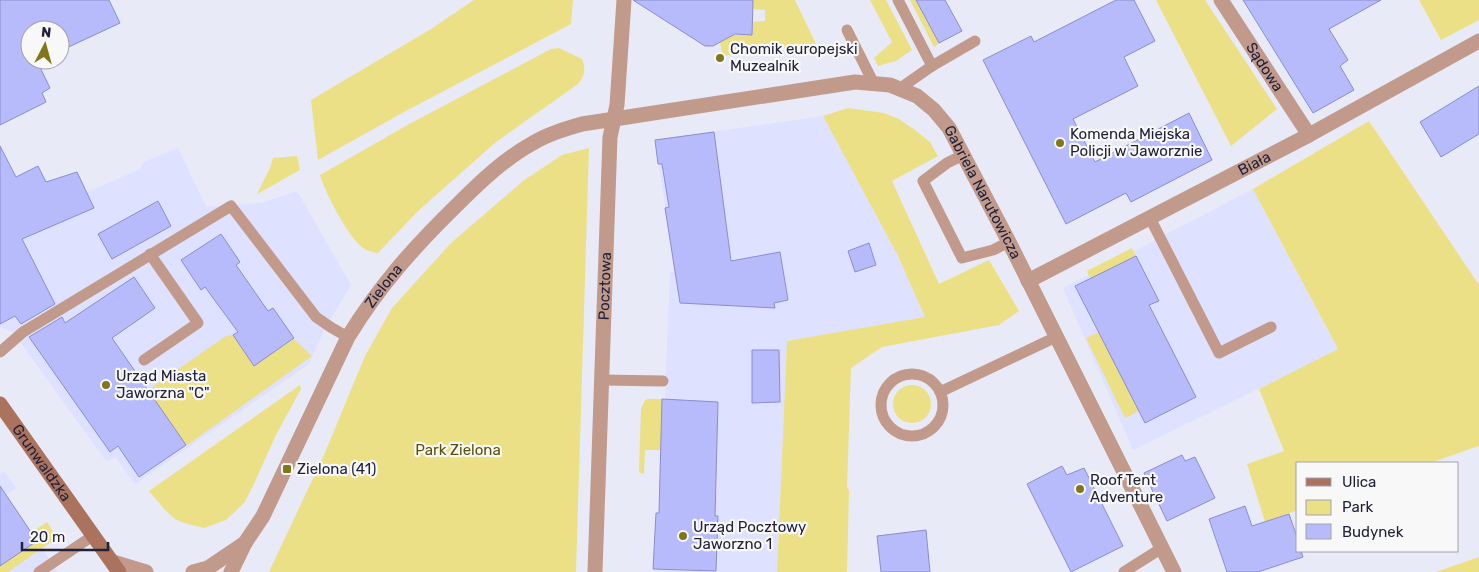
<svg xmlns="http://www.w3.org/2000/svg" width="1479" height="572" viewBox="0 0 1479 572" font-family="Rubik,sans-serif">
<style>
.built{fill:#dee1ff}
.green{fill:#ece086}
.building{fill:#b7bbfb;stroke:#8b8dcb}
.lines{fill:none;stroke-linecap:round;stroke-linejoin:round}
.lane{stroke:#c29a8c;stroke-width:11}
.street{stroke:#c29a8c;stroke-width:15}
.secondary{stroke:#ab735d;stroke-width:15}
.poi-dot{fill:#82761a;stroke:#f8f8f8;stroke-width:2}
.labels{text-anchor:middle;stroke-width:4.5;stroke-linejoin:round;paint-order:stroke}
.poi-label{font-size:15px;fill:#21223a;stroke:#f8f8f8;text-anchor:start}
.street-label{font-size:15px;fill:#21223a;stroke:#f8f8f8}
.park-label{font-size:15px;fill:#5b5207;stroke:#f8f8f8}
</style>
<rect width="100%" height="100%" fill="#e8eaf7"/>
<g class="built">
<path d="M823 116 898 256 925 317 787 341 777 572H658L670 272H675L655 140Z"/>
<path d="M178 148 206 207 261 203 297 191 351 285 325 328 309 364 135 484 116 458 106 461 13 332 0 327V231L140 169 144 162Z"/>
<path d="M1253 189 1338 350 1133 450 1063 288Z"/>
<path d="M4 471 16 488 6 495 58 572H0V474Z"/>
</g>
<g class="green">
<path d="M474 0H573L571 24 404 112 318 160 311 100 431 29Z"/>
<path d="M752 0H795L816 44 723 56 720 43V35H752V22L765 21V10L753 9Z"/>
<path d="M870 0H886L912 50 896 61 878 66 874 58 892 42Z"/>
<path d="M910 0H917L940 43 934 47Z"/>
<path d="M1156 0H1205L1277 109 1231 146Z"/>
<path d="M1419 0H1479V20L1441 40Z"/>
<path d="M559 48 582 59C586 69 585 76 578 84L496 142 418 211 378 253C373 252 368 251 363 248 349 238 325 193 320 175L411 123 551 49Z"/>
<path d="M848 108 884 113 899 119 915 130 930 142 938 156 892 181 939 284 989 260 1019 311 999 325 882 347 851 368 847 487 849 490 847 572H777L787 341 925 317 898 256 823 116Z"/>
<path d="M1369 121 1479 285V446L1430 463H1298V510L1265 522 1247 464 1284 451 1259 389 1338 349 1253 189Z"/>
<path d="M589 148 576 572H269L324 455 365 356 392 308 451 243 523 181 562 155Z"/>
<path d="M297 156 300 170 257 194 270 168 273 158Z"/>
<path d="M1132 248 1136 256 1090 278 1087 271Z"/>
<path d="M1099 332 1139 411 1125 418 1086 338Z"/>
<path d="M234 335 254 365 294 339 312 356 186 446 148 390 226 336Z"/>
<path d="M300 385 301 389 276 435 253 486 244 503 226 520 204 528 184 523 175 519 166 511 149 491Z"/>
<circle cx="912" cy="404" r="19"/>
<path d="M648 399H662L661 450H645L644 474 640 473 639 470 641 409 645 400Z"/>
<path d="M47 522 57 538 8 572H0V566L31 533Z"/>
<path d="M1479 557V572H1436Z"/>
</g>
<g class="building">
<path d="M0 0H109L120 23 60 51V30H30V60H40L37 61 50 88 42 93 46 102 0 125Z"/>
<path d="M633 0H753L752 35 735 34 713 46H705Z"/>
<path d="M916 0H945L962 31 939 43Z"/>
<path d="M1116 0H1134L1155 41 1124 57 1138 86 1073 119 1095 162 1189 113 1212 160 1131 202 1126 193 1066 224 983 60 1031 36 1034 42Z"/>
<path d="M1243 0H1381L1329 29 1348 60 1340 66 1354 90 1313 113Z"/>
<path d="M1479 86V134L1441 157 1420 122Z"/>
<path d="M714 132 731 261 780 252 788 300 774 303 775 308 680 303 665 208 669 207 662 164H658L655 140Z"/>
<path d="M0 146 16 177 38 166 46 182 77 172 94 208 22 239 55 304 21 324 15 316 0 324Z"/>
<path d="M158 201 171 226 112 259 98 234Z"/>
<path d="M221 234 240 262 236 265 268 311 273 308 294 338 254 366 233 335 238 332 205 287 201 290 181 260Z"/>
<path d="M869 243 876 265 855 272 848 251Z"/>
<path d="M1136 256 1159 301 1149 305 1196 397 1145 423 1075 286Z"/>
<path d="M134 277 155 308 112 338 186 445 139 477 118 446 110 452 29 337 62 317 65 323Z"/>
<path d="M752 350H779L780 402 752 403Z"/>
<path d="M662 399 718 402 715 516H718L716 571 653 569 656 513H659Z"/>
<path d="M1182 455 1185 461 1195 457 1215 498 1167 521 1144 473Z"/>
<path d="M1062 466 1067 475 1084 468 1123 546 1071 572 1027 484Z"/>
<path d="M0 486 37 541 0 566Z"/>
<path d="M1245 506 1252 526 1289 514 1298 540V551H1301L1303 557 1258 572H1227L1209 519Z"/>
<path d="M926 530 930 572H881L877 536Z"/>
</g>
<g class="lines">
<g class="lane">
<path d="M898 0 932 66"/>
<path d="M847 30 874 84"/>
<path d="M899 89 932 66 975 41"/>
<path d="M963 155 947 163 923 181 962 258 993 250 1009 242"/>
<path d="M1150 218 1219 353 1271 327"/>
<path d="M0 352 23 332 231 206 316 317 332 328 348 337"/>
<path d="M144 360 198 323 150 254"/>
<circle cx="912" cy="405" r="31"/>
<path d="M602 380 663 381"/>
<path d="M940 392 1056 337"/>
<path d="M39 572 94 535"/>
<path d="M1124 572 1162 548"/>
</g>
<g class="street">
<path id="s1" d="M1221 0 1309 135"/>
<path id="s2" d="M1028 281 1309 135 1479 41"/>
<path d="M113 562 146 572"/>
<path d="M193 572 208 568 245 543"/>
<path id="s3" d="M231 572 245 543 263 516 348 337C380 285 414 247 457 205 480 182 504 159 533 143 548 134 565 129 582 124L855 82 890 85 917 96 934 110 949 128 1009 242 1174 572"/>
<path id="s4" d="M595 572 610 137 617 105 624 0"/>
</g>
<path class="secondary" id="s5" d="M0 404 119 572"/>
</g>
<g class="poi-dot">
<circle cx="720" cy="58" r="5"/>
<circle cx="1060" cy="143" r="5"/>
<circle cx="106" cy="385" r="5"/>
<rect x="282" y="464" width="10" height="10" rx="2.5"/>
<circle cx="1080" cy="489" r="5"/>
<circle cx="683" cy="536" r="5"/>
</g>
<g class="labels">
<g class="poi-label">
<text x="730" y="54">Chomik europejski<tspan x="730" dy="17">Muzealnik</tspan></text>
<text x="1070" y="139">Komenda Miejska<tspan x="1070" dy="17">Policji w Jaworznie</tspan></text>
<text x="116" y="381">Urząd Miasta<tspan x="116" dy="17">Jaworzna "C"</tspan></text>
<text x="297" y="474">Zielona (41)</text>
<text x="1090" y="485">Roof Tent<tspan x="1090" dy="17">Adventure</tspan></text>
<text x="693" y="532">Urząd Pocztowy<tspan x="693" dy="17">Jaworzno 1</tspan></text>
</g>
<g class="street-label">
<text dy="5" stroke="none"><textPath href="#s1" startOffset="80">Sądowa</textPath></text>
<text dy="5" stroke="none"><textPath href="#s2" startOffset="255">Biała</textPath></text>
<text dy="5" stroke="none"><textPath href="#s3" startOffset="1044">Gabriela Narutowicza</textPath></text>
<text dy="5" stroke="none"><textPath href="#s3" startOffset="325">Zielona</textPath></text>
<text dy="5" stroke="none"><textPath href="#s4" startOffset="286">Pocztowa</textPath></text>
<text dy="5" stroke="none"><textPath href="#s5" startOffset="72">Grunwaldzka</textPath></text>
</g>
<g class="park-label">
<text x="458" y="455">Park Zielona</text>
</g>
</g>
<rect x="1296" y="462" width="162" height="90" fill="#f8f8f8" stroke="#a2a2ac"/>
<rect x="1306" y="478" width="25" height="8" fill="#ab735d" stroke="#a2a2ac"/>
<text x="1342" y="487" font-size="15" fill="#21223a">Ulica</text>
<rect x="1306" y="500" width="25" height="15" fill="#ece086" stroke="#a2a2ac"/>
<text x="1342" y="512" font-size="15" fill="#21223a">Park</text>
<rect x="1306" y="524" width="25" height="15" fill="#b7bbfb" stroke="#a2a2ac"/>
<text x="1342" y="537" font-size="15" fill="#21223a">Budynek</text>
<g transform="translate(45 45) rotate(6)"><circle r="24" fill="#f8f8f8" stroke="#a2a2ac"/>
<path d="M0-4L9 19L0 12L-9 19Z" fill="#82761a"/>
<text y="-8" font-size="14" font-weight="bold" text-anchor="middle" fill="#21223a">N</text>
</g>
<path d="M22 542v8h86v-8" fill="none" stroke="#21223a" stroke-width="2.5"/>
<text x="30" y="542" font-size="15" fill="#21223a" stroke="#f8f8f8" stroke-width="4" paint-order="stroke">20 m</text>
</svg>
